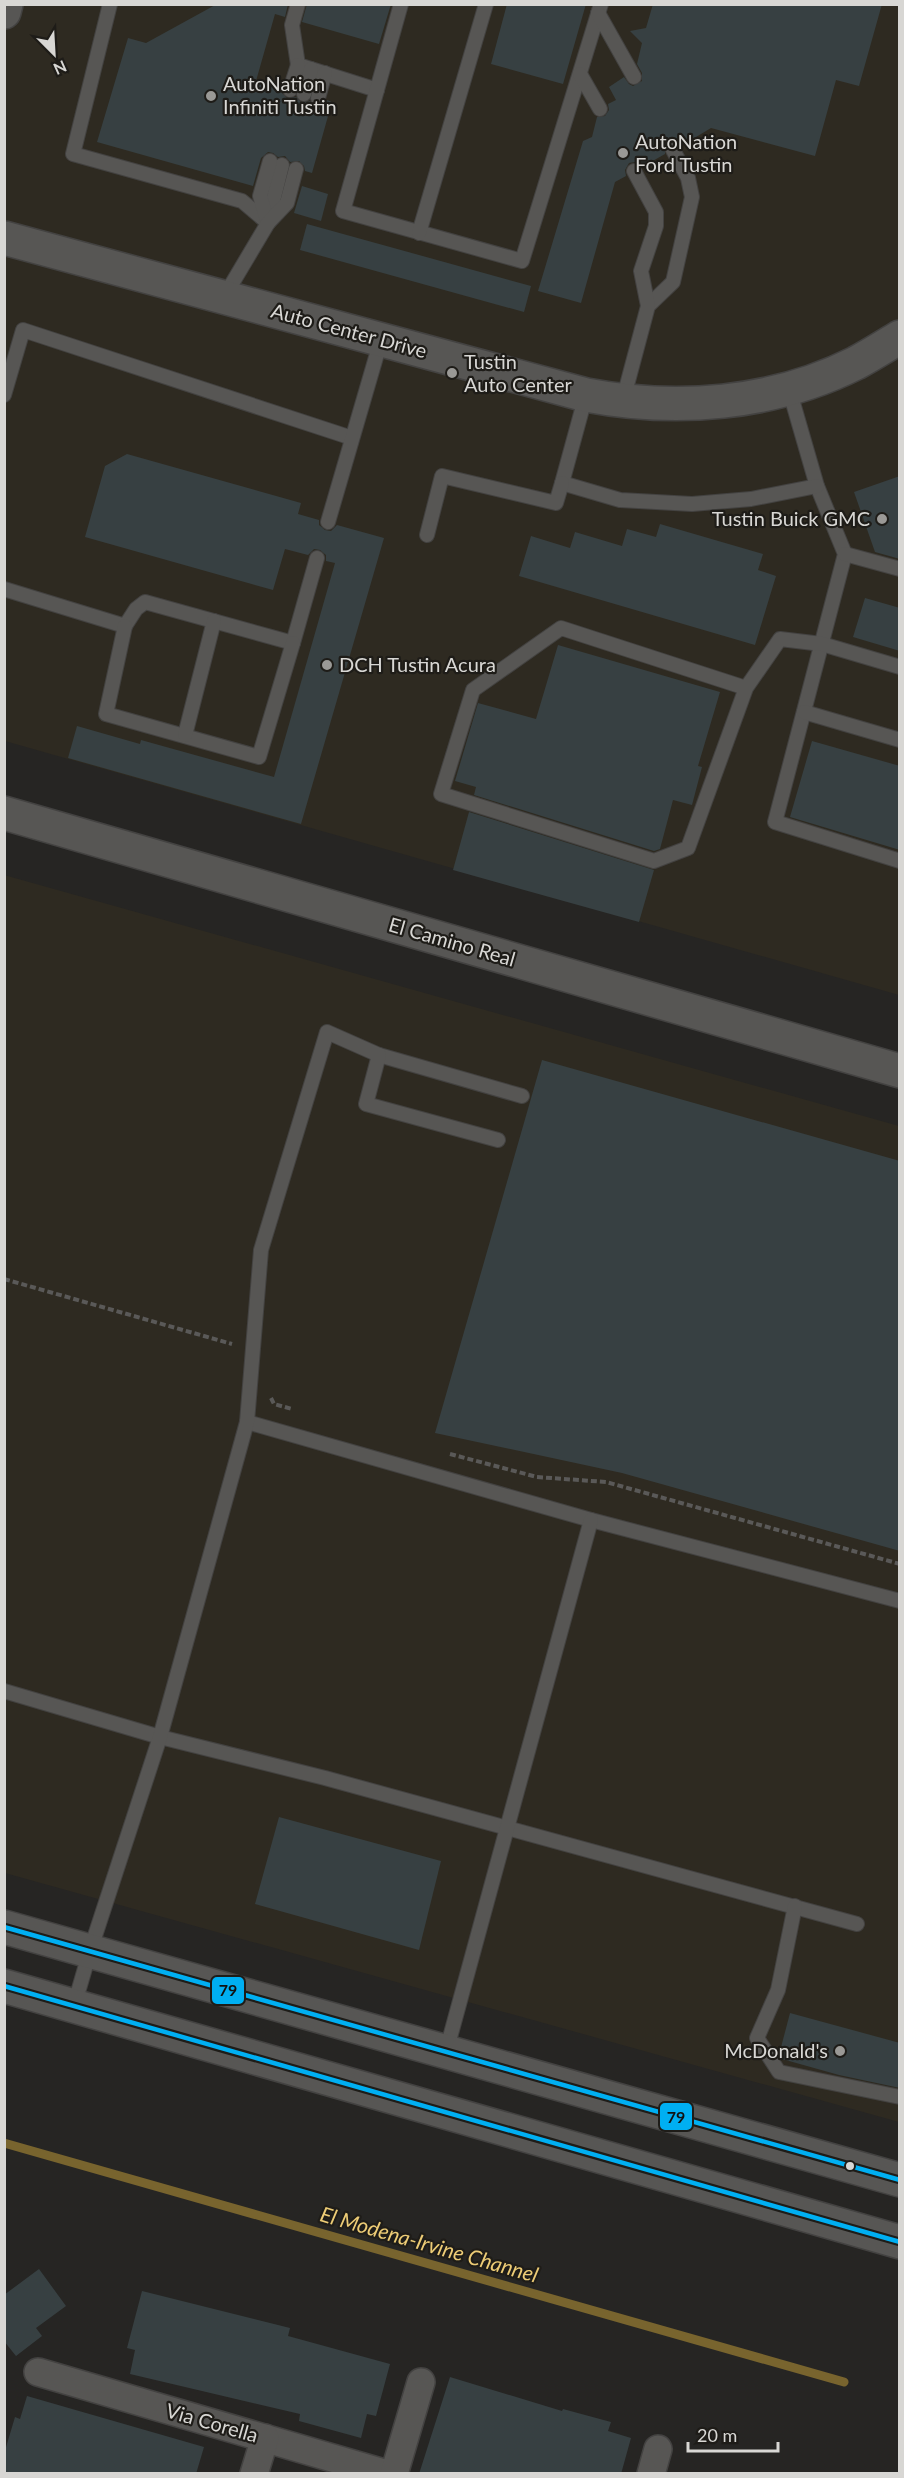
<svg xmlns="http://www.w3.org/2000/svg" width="904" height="2478" viewBox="0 0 904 2478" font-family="Lato,sans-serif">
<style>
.built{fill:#2e2a21}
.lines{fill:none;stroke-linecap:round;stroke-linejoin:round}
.stream{stroke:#78642e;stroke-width:9}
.building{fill:#374042}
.lane-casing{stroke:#434241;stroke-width:16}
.street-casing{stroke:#434241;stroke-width:30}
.secondary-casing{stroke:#434241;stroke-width:36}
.path{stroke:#5a5958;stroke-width:4;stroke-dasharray:6 3;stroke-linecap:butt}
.lane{stroke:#575654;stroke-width:14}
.street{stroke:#575654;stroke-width:27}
.secondary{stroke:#575654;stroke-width:33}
.bus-1-casing{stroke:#1e1c18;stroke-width:9}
.bus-1{stroke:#00aff2;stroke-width:4.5}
.poi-dot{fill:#9a9996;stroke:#1e1c18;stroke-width:2}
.bus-dot{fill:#d8d7d4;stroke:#1e1c18;stroke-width:2}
.labels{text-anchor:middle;stroke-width:4.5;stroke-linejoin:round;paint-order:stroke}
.poi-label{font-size:20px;fill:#d8d7d4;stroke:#1e1c18;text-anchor:start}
.street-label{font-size:20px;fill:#d8d7d4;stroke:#1e1c18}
.water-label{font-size:21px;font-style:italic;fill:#edcc76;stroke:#1e1c18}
.line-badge{stroke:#1e1c18;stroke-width:2}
.pale-badge-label{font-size:16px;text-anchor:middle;font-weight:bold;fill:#111}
</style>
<rect width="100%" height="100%" fill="#262523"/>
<g class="built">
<path d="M4 5H899V995L5 741Z"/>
<path d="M4 875 899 1126V2122L5 1873Z"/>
</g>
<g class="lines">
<path class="stream" d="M4 2143 844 2382"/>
</g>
<g class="building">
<path d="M217 4H288L285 17 275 14 256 81 281 88V92L287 98 296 97 302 103 310 101 316 107 324 105 327 100 332 102 312 173 305 171 304 166 299 161 290 162 285 156 278 157 273 153 268 152 261 158 253 186 97 142 128 38 146 43Z"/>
<path d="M307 4H391L379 44 302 22Z"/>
<path d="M507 4H586L563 84 491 64Z"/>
<path d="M653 4H882L859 86 836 80 815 156 711 128 681 146 677 142H669L665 146V154L642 167 635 162 629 163 625 170 626 176 615 182 581 303 538 291 583 141 592 137 597 117 605 116 609 110 608 104 616 100 609 87 624 77 629 84 633 86 642 81V73L637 64 642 43 630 31 646 28Z"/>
<path d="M302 186 328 194 321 221 294 213Z"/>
<path d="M307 224 531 286 524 312 300 250Z"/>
<path d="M127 454 301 503 298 514 319 520V525L325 530 331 531 337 525 384 538 301 824 68 758 77 726 140 744 141 740 274 777 335 563 326 561V555L320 550 314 549 308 555 285 549 273 590 85 537 105 466Z"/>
<path d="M900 476V559L875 552 854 492Z"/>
<path d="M660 524 763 554 758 570 776 576 755 645 519 576 531 536 570 548 575 532 622 546 627 529 656 537Z"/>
<path d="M865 598 900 608V651L853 637Z"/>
<path d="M558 645 720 692 698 766 702 767 692 805 673 800 660 849 654 851 474 795 476 787 455 781 478 703 536 719Z"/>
<path d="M812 741 900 766V850L790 817Z"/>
<path d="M469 812 654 870 639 922 453 870Z"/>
<path d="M542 1060 900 1161V1551L622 1473 435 1433Z"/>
<path d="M279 1817 441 1861 419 1950 255 1904Z"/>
<path d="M790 2013 900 2043V2088L839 2075 782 2059 779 2055Z"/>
<path d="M39 2269 66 2306 36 2328 42 2336 16 2356 4 2341V2295Z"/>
<path d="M142 2291 290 2328 288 2336 390 2364 376 2416 367 2414 361 2438 299 2421 300 2414 130 2374 135 2350 127 2348Z"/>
<path d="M450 2377 562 2411 563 2409 611 2422 608 2431 631 2438 621 2474H419Z"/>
<path d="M27 2396 204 2447 196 2474H4V2454L15 2417 20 2419Z"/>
</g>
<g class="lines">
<g class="lane-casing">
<g id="lane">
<path d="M110 4 73 154 242 201 268 223"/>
<path d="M298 4 292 25 298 65 377 90"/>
<path d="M401 4 343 211 522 261 601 4"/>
<path d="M598 13 634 77"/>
<path d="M580 74 600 109"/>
<path d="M290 90 298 65"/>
<path d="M304 94 311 69"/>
<path d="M318 98 325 73"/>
<path d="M268 221 282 165"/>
<path d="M268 223 260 196 270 161"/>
<path d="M419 233 486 4"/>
<path d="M224 297 268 223 287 203 296 169"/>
<path d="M648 306 673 282 692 197 688 178 673 150"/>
<path d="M789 389 817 486 845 554 775 822 900 861"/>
<path d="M4 395 23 330 352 438"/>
<path d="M586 395 562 483 620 500 692 504 751 499 817 486"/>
<path d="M623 400 648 306 641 271 656 226V212L634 171"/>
<path d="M328 522 381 340"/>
<path d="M427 535 442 476 556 503 562 483"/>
<path d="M845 554 900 569"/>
<path d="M4 589 125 626 136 609 145 602 293 643 317 558"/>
<path d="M125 626 106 714 259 757 293 643"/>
<path d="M746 688 688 848 654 861 441 794 473 690 561 628 746 688 780 639 822 644 900 667"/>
<path d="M804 712 900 740"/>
<path d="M185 735 214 621"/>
<path d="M379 1055 522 1096"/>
<path d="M247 1422 591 1520 900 1601"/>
<path d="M4 1691 160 1737 325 1778 857 1924"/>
<path d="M795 1906 778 1990 757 2038 779 2072 900 2097"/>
<path d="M74 2006 90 1951 160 1737 247 1422 261 1250 327 1032 379 1055 366 1104 498 1140"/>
<path d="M446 2052 591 1520"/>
</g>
</g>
<g class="street-casing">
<g id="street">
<path d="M38 2372 387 2474"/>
<path d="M254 2474 265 2438"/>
<path d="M394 2474 421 2382"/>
<path d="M651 2474 658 2449"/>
</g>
</g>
<g class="secondary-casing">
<g id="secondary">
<path d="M4 12 6 4"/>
<path d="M4 238 586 395C676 412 772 405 856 363 871 355 885 346 900 337"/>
<path d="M4 813 900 1071"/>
<path d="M4 1927 900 2180"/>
<path d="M4 1986 900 2242"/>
</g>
</g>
<g class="path">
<path d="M4 1279 232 1344"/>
<path d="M271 1398 274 1404 292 1409"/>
<path d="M450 1454 537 1477 606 1482 900 1564"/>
</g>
<use href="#lane" class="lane"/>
<use href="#street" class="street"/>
<use href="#secondary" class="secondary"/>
<g class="bus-1-casing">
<g id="bus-1">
<path d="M4 1927 900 2180"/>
<path d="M4 1986 900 2242"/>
</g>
</g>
<use href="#bus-1" class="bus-1"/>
</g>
<g class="poi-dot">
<circle cx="211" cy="96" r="6"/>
<circle cx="623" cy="153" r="6"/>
<circle cx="452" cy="373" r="6"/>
<circle cx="882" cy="519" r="6"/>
<circle cx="327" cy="665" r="6"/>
<circle cx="840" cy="2051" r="6"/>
</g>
<circle class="bus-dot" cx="850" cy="2166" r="5"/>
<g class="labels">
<g class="poi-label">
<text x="223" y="91">AutoNation<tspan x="223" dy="23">Infiniti Tustin</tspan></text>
<text x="635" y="149">AutoNation<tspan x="635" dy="23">Ford Tustin</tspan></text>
<text x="464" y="369">Tustin<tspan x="464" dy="23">Auto Center</tspan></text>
<text x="870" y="526" text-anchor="end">Tustin Buick GMC</text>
<text x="339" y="672">DCH Tustin Acura</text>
<text x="828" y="2058" text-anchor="end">McDonald's</text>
</g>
<g class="street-label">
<text transform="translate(349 331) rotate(15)" y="7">Auto Center Drive</text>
<text transform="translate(452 942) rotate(16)" y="7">El Camino Real</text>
<text transform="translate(212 2423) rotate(16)" y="7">Via Corella</text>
</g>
<g class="water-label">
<text transform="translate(429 2245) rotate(16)" y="7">El Modena-Irvine Channel</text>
</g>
</g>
<g class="line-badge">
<rect x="211" y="1976" width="34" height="29" rx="6" fill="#00aff2"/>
<rect x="659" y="2102" width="34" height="29" rx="6" fill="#00aff2"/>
</g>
<g class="pale-badge-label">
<text x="228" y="1996">79</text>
<text x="676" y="2123">79</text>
</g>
<rect width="904" height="2478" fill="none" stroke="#d8d7d4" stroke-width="12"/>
<g transform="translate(54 54) rotate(156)" stroke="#1e1c18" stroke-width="4.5" paint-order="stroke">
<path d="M0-4.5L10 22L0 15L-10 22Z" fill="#d8d7d4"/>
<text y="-9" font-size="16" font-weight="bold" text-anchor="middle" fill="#d8d7d4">N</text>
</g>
<path d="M688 2442v9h90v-9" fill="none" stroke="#d8d7d4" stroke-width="3"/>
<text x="697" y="2442" font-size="18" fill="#d8d7d4" stroke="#1e1c18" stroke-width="4.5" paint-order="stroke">20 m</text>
</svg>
